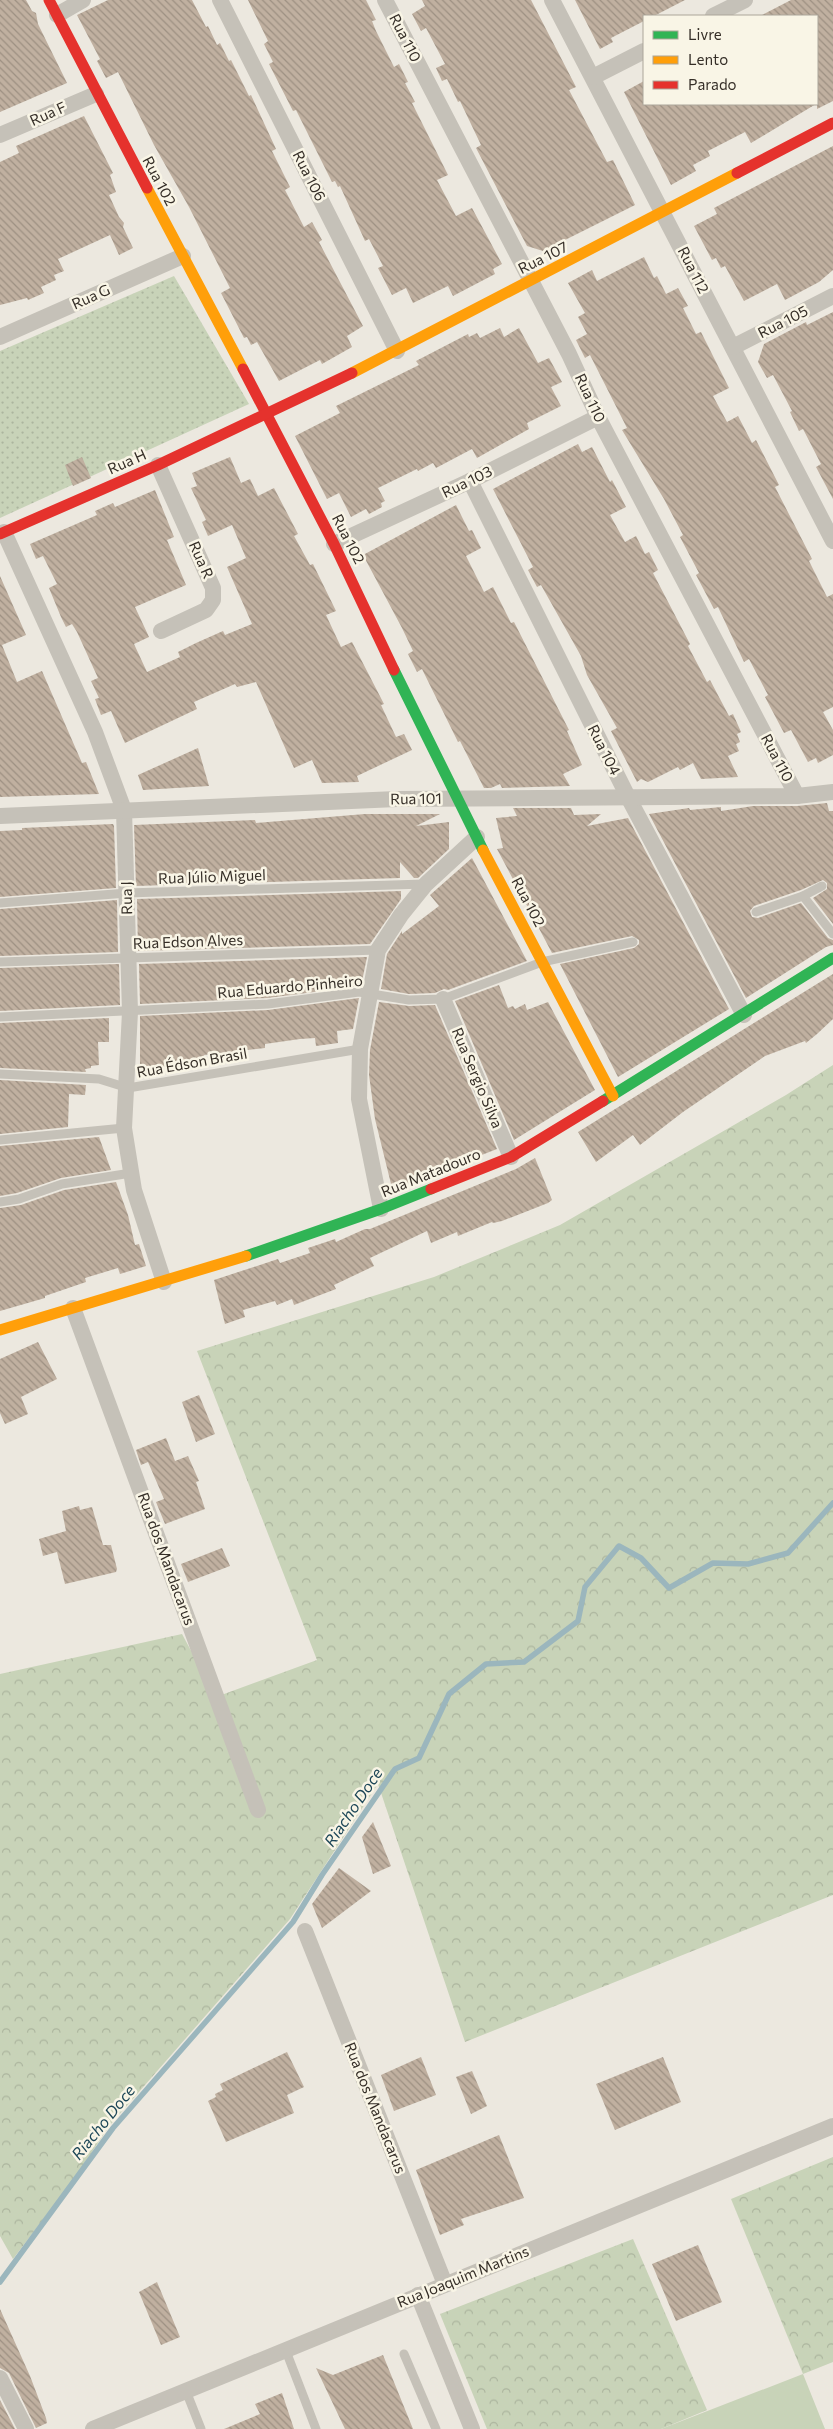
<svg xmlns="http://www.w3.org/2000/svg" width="833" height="2429" viewBox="0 0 833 2429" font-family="Commissioner,sans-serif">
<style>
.grass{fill:url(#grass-dots)}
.forest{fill:url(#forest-crowns)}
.garden{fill:#c8d3b8}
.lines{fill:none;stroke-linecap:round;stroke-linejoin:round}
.stream{stroke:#9bb6bd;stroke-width:5.5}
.building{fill:url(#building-back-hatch)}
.lane{stroke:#c5c1b8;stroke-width:9}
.street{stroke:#c5c1b8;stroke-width:16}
.fast{stroke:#30b455;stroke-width:11}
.slow{stroke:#ff9f0a;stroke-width:11}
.jam{stroke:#e5322d;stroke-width:11}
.labels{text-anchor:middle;stroke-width:5;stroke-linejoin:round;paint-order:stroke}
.street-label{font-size:15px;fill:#352e27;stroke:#f9f5e6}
.water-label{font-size:16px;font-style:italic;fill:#1c4657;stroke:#f9f5e6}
</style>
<defs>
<pattern id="grass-dots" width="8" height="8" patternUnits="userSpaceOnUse" patternTransform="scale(1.25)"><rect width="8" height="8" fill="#c8d3b8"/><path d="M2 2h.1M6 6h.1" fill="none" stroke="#acb59e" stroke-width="1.8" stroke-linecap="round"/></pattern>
<pattern id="forest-crowns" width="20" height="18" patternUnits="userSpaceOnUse" patternTransform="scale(1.25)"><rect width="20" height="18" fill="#c8d3b8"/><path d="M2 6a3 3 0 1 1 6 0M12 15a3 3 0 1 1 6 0" fill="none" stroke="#acb59e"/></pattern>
<pattern id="building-back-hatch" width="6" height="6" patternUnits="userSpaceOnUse" patternTransform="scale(1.25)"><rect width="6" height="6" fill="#c0b0a0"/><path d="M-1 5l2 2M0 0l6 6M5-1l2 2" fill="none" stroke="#9d9082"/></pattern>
</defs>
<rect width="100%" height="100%" fill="#ece8df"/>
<path class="grass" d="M174 276 249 404 0 518V351Z"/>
<g class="forest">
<path d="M833 1065V1895L465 2042 378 1784 290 1919 110 2125 76 2176 13 2259 0 2236V1674L182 1634 216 1697 317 1660 197 1351 434 1277 560 1225 786 1095Z"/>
<path d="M833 2157V2362L803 2374 731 2199Z"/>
<path d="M633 2239 707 2410 661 2429H487L440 2314Z"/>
</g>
<path class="garden" d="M803 2374 825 2429H661Z"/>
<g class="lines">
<path class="stream" d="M0 2282 113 2128 293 1922 322 1875 395 1769 419 1758 449 1694 486 1664 524 1662 578 1621 585 1587 619 1546 641 1558 669 1588 713 1563 748 1564 788 1553 833 1503"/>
</g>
<g class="building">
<path d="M0 0H26L32 11 36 13 38 24 67 83 0 112Z"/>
<path d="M108 0H192L206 27 208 26 217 45 220 43 229 61 231 60 249 96 251 95 276 149 272 151 290 187 285 190 304 227 312 222 322 240 319 242 363 326 347 336 352 347 322 364 320 360 279 381 257 342 251 345 247 337 244 338 221 293 230 288 189 207 154 145 118 72 106 78 97 61 100 59 77 15Z"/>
<path d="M248 0H366L376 20 372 21 376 31 394 67 399 64 408 82 405 83 415 102 412 103 448 175 437 180 456 216 472 208 502 264 493 269 495 274 453 296 448 286 413 303 406 288 392 295 378 268 383 266 369 239 365 241 340 186 338 187 335 181 332 182 296 110 293 111 269 64 273 62 264 44 268 41Z"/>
<path d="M422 0H531L576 87 569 90 607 162 613 160 635 205 543 251 527 246 476 148 481 145 460 101 458 102 447 79 442 81 436 68 445 64 426 28 421 31 412 14 425 6Z"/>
<path d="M575 0H685L654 16H644V21L611 38 613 42 600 49Z"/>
<path d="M791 0H833V101L817 109V16H760Z"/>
<path d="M644 81V104H816L751 143 745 132 708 151 710 156 693 165 696 171 671 185 624 92Z"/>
<path d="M84 116 113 173 110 175 116 192 109 195 119 217 124 223 123 227 133 248 119 255 110 235 58 259 64 271 54 275 56 280 41 287 44 293 28 300 27 298 0 305V162L19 153 16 146Z"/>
<path d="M833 146V270L819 282 785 300 777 284 744 301 725 266 721 268 716 258 712 260 694 226 717 214 714 208Z"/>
<path d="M644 257 654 278 657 276 666 294 678 288 688 306 683 308 696 334 701 332 729 388 713 396 727 422 738 416 752 443 756 440 779 485 775 487 812 559 809 561 827 597 833 594V707L823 712 833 730V755L818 763 816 758 808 762 791 730 784 733 765 697 768 695 749 659 744 662 718 607 714 609 696 575 699 573 680 537 683 535 664 499 622 430 627 428 590 355 585 358 576 340 587 334 578 317 585 313 568 283 592 270 597 281Z"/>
<path d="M833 312V499L816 467 821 464 803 429 799 431 790 412 792 411 773 375 767 378 758 362 764 344 806 322 807 325Z"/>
<path d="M500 328 504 337 519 328 538 363 549 358 562 382 551 387 561 406 527 423 529 429 477 458 472 449 436 468 433 463 418 471 417 469 378 488 385 501 381 503 382 507 369 514 366 509 351 517 339 493 327 499 295 436 340 413 336 406 419 365 416 361 468 334 469 337 477 333 480 338Z"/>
<path d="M578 444 582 452 592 447 610 482 612 480 626 507 610 515 625 542 636 536 645 554 649 552 658 570 653 573 690 644 688 646 707 682 710 680 729 716 733 714 741 732 737 734 740 742 736 744 739 751 728 756 738 777 701 779 693 763 680 770 678 767 648 782 641 779 637 782 611 731 617 728 587 675 581 656 541 585 537 587 528 570 533 567 493 489Z"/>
<path d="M82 457 91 478 73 486 65 465Z"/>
<path d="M230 457 241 483 250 479 258 496 274 488 298 534 294 536 310 565 313 564 336 611 326 615 341 647 352 642 384 704 381 705 396 737 404 734 412 750 357 776 359 782 322 783 312 760 294 768 256 682 237 687 235 684 194 702 197 709 125 743 111 711 101 715 95 699 99 698 91 681 98 678 77 632 72 624 66 627 61 617 49 588 57 584 43 556 36 559 30 544 97 515 95 511 113 503 115 507 155 490 174 537 167 540 186 585 135 607 149 637 134 644 147 672 180 657 178 652 196 643 223 631 225 635 252 624 227 567 246 558 232 525 208 536 202 522 206 520 191 488 197 486 192 473Z"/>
<path d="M456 505 469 531 472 530 481 548 466 556 484 592 493 587 511 623 514 622 569 730 567 731 582 765 563 774 570 786 502 788 500 784 491 788H484L460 741 458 742 422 669 417 672 408 654 413 651 402 628 363 555Z"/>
<path d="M0 576 26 635 2 645 17 682 42 671 82 763 86 762 99 794 0 797Z"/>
<path d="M198 748 209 786 143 790 138 775Z"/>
<path d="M827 803 829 811H833V924L813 898 827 889V883L823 880 801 890 754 906 750 911 752 917 758 918 801 903 828 938 833 940V945L826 947 746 998 649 814 689 808 690 810 721 807V811L753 806H797Z"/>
<path d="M513 808H571L574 815 601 814 587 826 628 818 729 1009 618 1077 560 964 634 948 639 944V940L632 936 552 953 497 849 503 848 496 818 517 816Z"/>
<path d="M365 814H440L416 826 449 822V849L418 878H414L400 862V878L136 886 134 825 255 820 256 823Z"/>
<path d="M113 824 114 826 116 888 0 897V831L22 830V828Z"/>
<path d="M472 858 527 961 448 990 444 989 435 993 409 994 381 989 387 954 402 931V934L439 906 430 895Z"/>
<path d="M401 891V899L370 944 138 951 137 899Z"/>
<path d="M117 900 118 952 0 956V909Z"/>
<path d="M367 957 361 986 267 998 140 1004 139 964Z"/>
<path d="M119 964 120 1005 0 1011V968Z"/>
<path d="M833 974V1019L817 1034 806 1043 805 1041 765 1056 683 1112 640 1145 633 1135 596 1162 578 1132Z"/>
<path d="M499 985 508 1008 513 1006 515 1009 525 1004 527 1010 548 1002 595 1090 514 1140 455 1001Z"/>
<path d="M359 998 353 1029 337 1031 338 1043 316 1046 315 1038 300 1039 265 1044V1048L204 1055 205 1060 180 1062V1065L140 1069V1016L268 1010Z"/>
<path d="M379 1002 409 1006 435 1005 497 1149 413 1182 392 1188 375 1119 369 1075 370 1050Z"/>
<path d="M109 1018V1042H98L99 1065 91 1066V1068L85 1069 86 1072 0 1068V1023Z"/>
<path d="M0 1080 86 1085 85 1095 69 1094 68 1127 0 1134Z"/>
<path d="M99 1137 111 1170 61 1178 17 1193 0 1196V1146Z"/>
<path d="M535 1158 552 1200 548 1203 502 1221 493 1223 492 1222 458 1236 457 1232 431 1243 427 1231 370 1258 374 1266 334 1285 336 1289 294 1305 292 1299 277 1305 275 1301 243 1310 245 1317 225 1324 214 1280 278 1259 280 1263 310 1253 308 1248 335 1239 336 1242 365 1229H370L516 1169Z"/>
<path d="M116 1182 128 1215 135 1245 139 1244 146 1266 120 1274 118 1268 85 1278 86 1282 45 1296V1298L0 1311V1208L21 1205 64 1190Z"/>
<path d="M38 1342 57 1379 21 1397 28 1414 5 1424 0 1413V1359Z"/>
<path d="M199 1395 215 1434 196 1442 182 1402Z"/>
<path d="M166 1438 175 1461 188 1456 199 1481 196 1482 205 1509 165 1524 156 1502 164 1499 148 1462 141 1465 136 1450Z"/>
<path d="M79 1506 80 1510 92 1507 103 1545H111L117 1569 116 1572 65 1584 57 1552 43 1556 39 1539 66 1531 62 1511Z"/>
<path d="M222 1548 230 1566 188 1582 181 1564Z"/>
<path d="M373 1822 391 1866 373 1874 362 1837Z"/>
<path d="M339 1868 371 1891 322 1928 312 1904Z"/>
<path d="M287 2052 304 2087 287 2095 294 2113 226 2142 208 2101 216 2097 215 2094 223 2090 220 2084Z"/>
<path d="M421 2057 436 2095 394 2111 381 2075Z"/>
<path d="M663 2057 681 2102 615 2130 596 2084Z"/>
<path d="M472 2071 487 2106 471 2114 456 2077Z"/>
<path d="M499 2135 524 2198 461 2219 464 2225 440 2235 416 2170Z"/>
<path d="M698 2245 722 2302 676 2321 652 2264Z"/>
<path d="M157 2282 180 2337 161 2345 139 2292Z"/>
<path d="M0 2309 30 2376 46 2418 47 2423 36 2428 9 2373 0 2368Z"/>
<path d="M383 2355 413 2429H345L316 2368 333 2375Z"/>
<path d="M282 2393 294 2429H224L260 2414 255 2404Z"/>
<path d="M0 2400 15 2429H0Z"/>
</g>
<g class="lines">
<g class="lane">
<path d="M803 896 833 934"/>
<path d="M0 903 127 893 425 884"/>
<path d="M756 912 803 896 822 886"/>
<path d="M0 962 378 950"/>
<path d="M0 1017 268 1004 359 992 409 1000 443 999 542 962 633 942"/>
<path d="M0 1074 99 1079 128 1088 360 1049"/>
<path d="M0 1140 124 1128"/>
<path d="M0 1202 19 1199 62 1184 131 1173"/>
<path d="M286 2351 316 2429"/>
<path d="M404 2354 436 2429"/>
<path d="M186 2391 201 2429"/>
</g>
<g class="street">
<path d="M220 0 397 351"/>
<path d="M385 0 569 354 598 417 797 796"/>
<path d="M552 0 833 541"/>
<path d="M57 15 83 0"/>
<path d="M713 16 745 0"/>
<path d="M593 77 644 51"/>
<path d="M0 135 96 94"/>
<path d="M0 337 183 256"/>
<path d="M733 347 833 296"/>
<path d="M158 465 213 588V600L206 610 161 631"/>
<path d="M470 481 628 797 744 1015"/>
<path d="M4 532 95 732 124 810 130 1012 124 1128 134 1190 164 1282"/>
<path d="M334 544 470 481 598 417"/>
<path d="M0 816 397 799 797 796 833 792"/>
<path d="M443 999 511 1157"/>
<path d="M381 1209 359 1099 360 1049 378 950 401 915 426 884 477 837"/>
<path d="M73 1308 258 1810"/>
<path d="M305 1931 445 2284"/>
<path d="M418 2295 472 2429"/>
<path d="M0 2378 26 2429"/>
<path d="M93 2429 833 2126"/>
</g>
<g class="fast">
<path d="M394 670 483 850"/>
<path d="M603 1101 833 958"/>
<path d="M246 1256 381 1209 431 1189"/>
</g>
<g class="slow">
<path d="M147 188 243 369"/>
<path d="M352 373 737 173"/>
<path d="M483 850 613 1096"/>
<path d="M0 1330 246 1256"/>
</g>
<g class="jam">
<path d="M49 0 147 188"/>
<path d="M737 173 833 123"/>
<path d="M243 369 334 544 394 670"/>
<path d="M0 534 158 465 352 373"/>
<path d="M431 1189 511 1157 603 1101"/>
</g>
</g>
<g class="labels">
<g class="street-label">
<text transform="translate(405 38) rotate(63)" y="5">Rua 110</text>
<text transform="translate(48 114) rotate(-24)" y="5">Rua F</text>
<text transform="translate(309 176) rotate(63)" y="5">Rua 106</text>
<text transform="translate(159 181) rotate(62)" y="5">Rua 102</text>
<text transform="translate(543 258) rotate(-27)" y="5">Rua 107</text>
<text transform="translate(693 270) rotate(63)" y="5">Rua 112</text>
<text transform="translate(91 297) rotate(-24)" y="5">Rua G</text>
<text transform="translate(783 322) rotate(-27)" y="5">Rua 105</text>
<text transform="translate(590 398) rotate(65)" y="5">Rua 110</text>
<text transform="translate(127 462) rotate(-24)" y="5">Rua H</text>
<text transform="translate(467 482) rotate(-26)" y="5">Rua 103</text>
<text transform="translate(348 539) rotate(63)" y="5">Rua 102</text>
<text transform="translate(201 560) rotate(66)" y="5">Rua R</text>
<text transform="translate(604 750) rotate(63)" y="5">Rua 104</text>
<text transform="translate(777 758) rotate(62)" y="5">Rua 110</text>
<text transform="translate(416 799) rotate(-1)" y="5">Rua 101</text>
<text transform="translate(212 877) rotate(-2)" y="5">Rua Júlio Miguel</text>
<text transform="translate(127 898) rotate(-91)" y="5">Rua J</text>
<text transform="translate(528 902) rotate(62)" y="5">Rua 102</text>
<text transform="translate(188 942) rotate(-2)" y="5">Rua Edson Alves</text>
<text transform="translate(290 987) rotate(-5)" y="5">Rua Eduardo Pinheiro</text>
<text transform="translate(192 1063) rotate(-10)" y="5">Rua Édson Brasil</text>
<text transform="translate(477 1078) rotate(67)" y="5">Rua Sergio Silva</text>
<text transform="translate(431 1173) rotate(-22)" y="5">Rua Matadouro</text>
<text transform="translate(166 1559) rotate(70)" y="5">Rua dos Mandacarus</text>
<text transform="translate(375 2108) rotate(68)" y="5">Rua dos Mandacarus</text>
<text transform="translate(463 2277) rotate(-22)" y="5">Rua Joaquim Martins</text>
</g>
<g class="water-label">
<text transform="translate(353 1807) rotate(-56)" y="6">Riacho Doce</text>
<text transform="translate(103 2122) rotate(-51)" y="6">Riacho Doce</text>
</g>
</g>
<rect x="643" y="15" width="175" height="90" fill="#f9f5e6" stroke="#aba59a"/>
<rect x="653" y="31" width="25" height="8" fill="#30b455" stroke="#aba59a"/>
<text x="688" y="40" font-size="15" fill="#352e27">Livre</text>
<rect x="653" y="56" width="25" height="8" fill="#ff9f0a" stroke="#aba59a"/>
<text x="688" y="65" font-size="15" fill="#352e27">Lento</text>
<rect x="653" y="81" width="25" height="8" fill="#e5322d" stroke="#aba59a"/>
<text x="688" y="90" font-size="15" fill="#352e27">Parado</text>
</svg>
